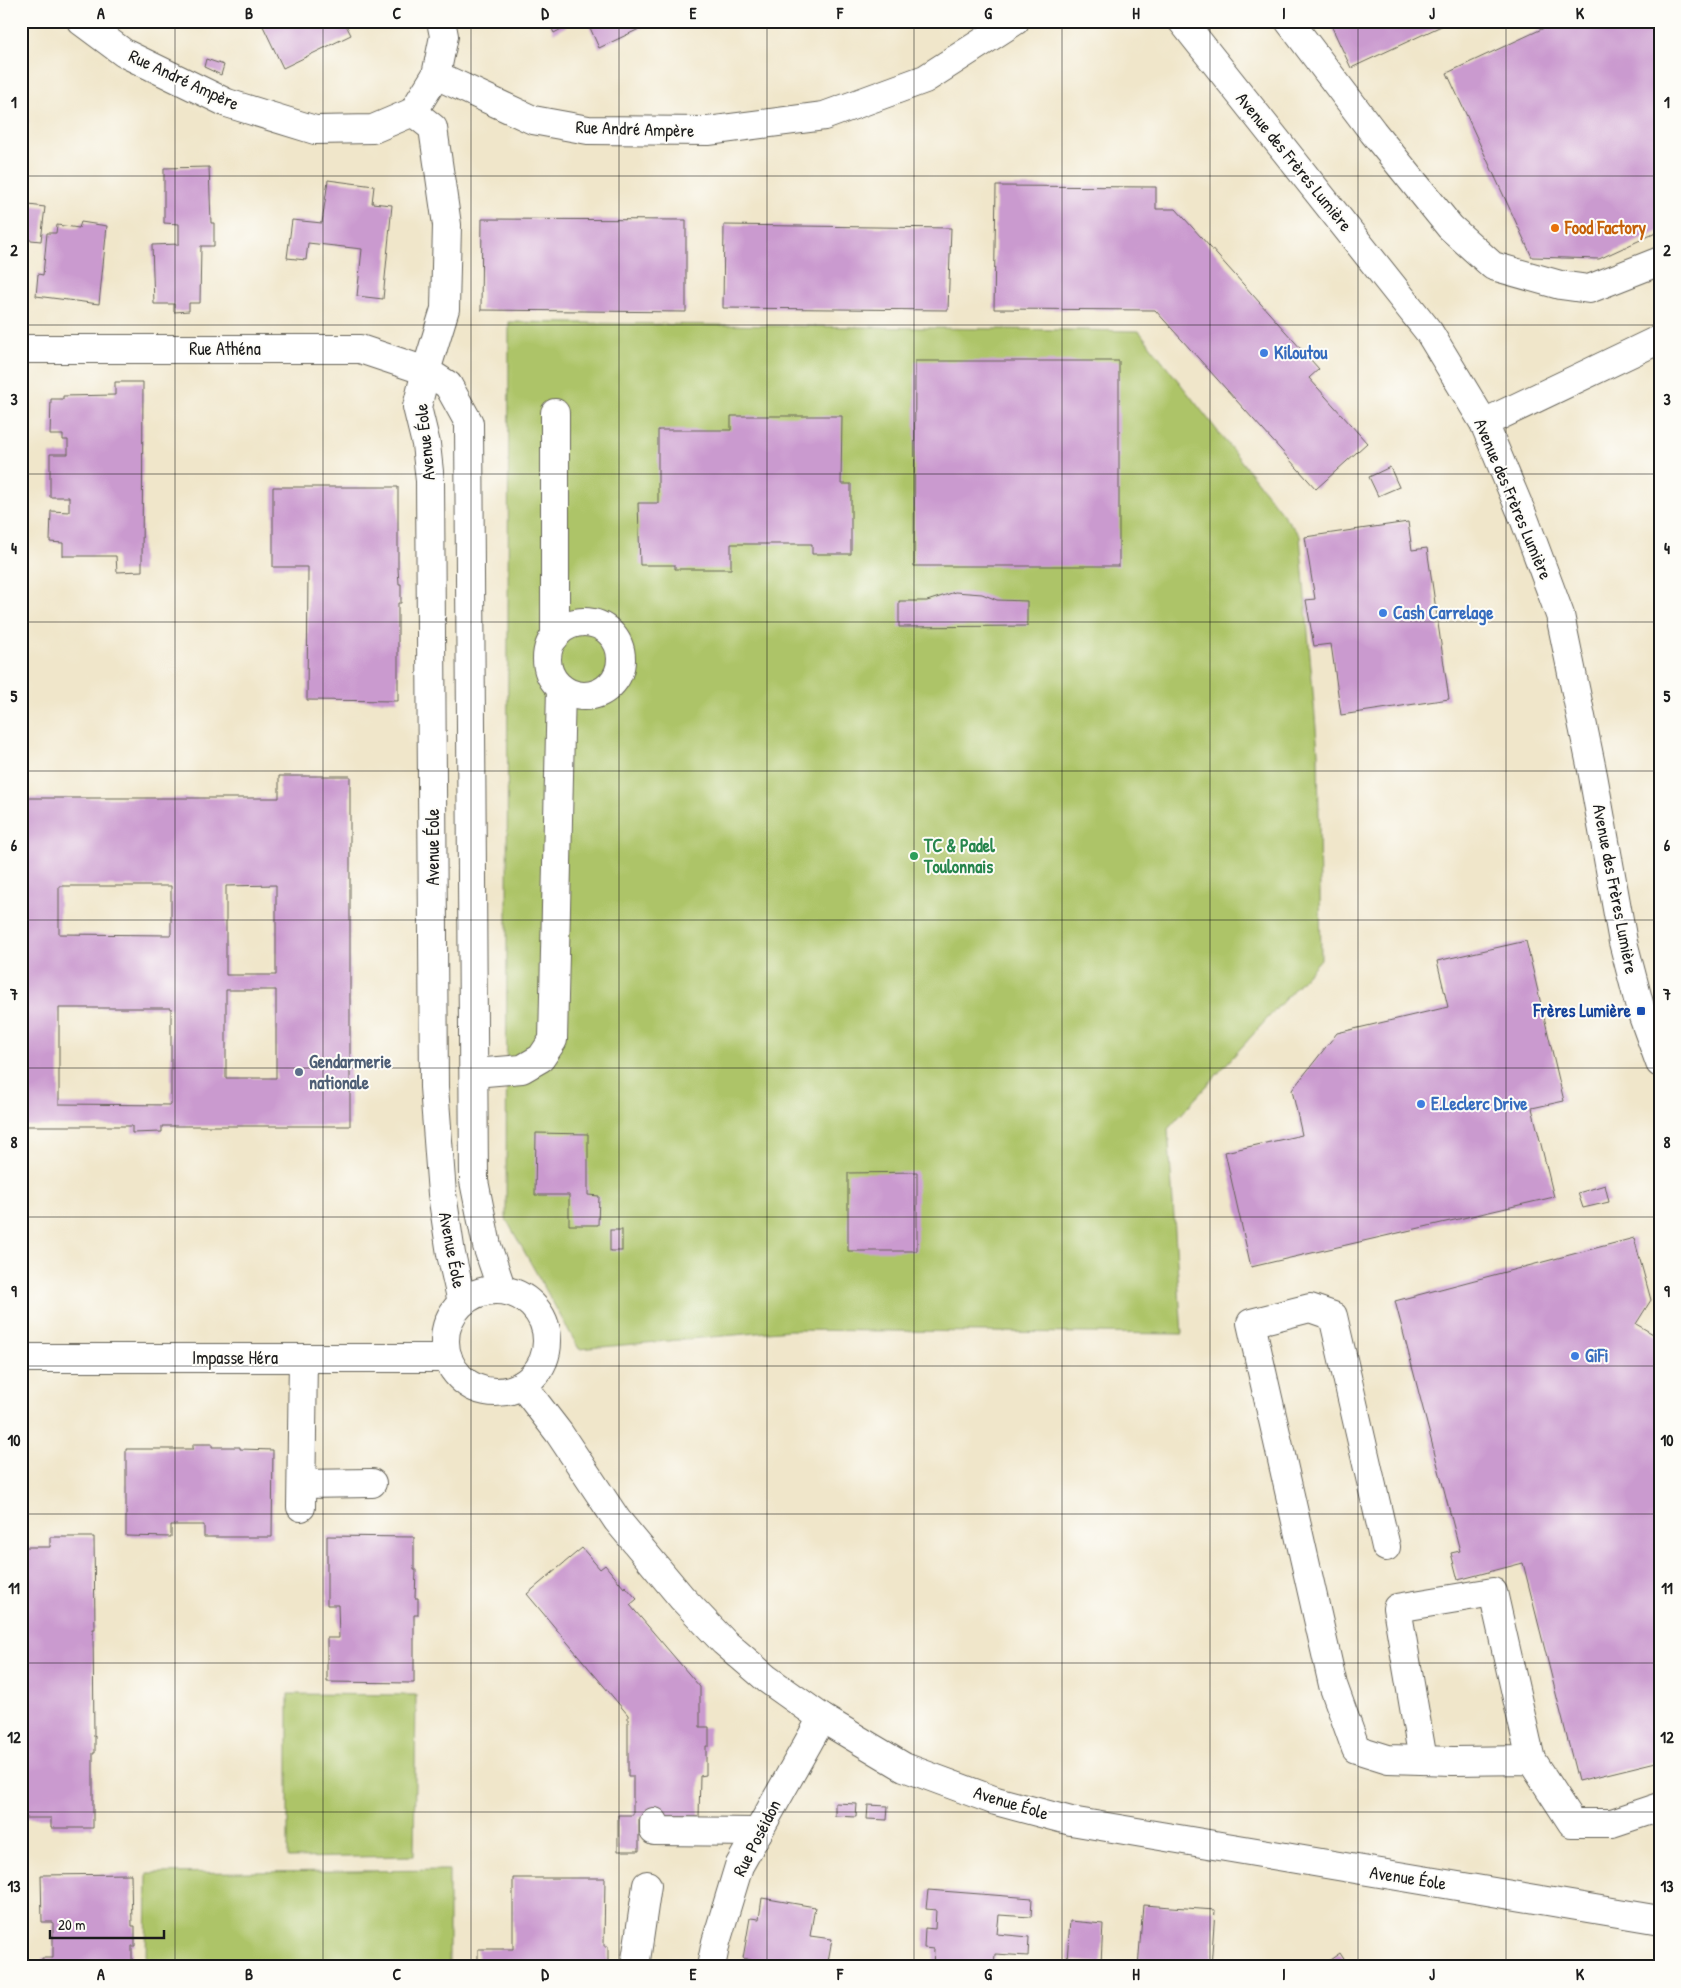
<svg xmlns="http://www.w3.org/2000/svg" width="1681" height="1988" viewBox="0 0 1681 1988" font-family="'Patrick Hand',sans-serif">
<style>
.green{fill:#adc468;stroke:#647042}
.building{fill:#ca9acf;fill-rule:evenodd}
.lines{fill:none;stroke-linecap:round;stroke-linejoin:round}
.minor-casing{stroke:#666359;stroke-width:30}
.major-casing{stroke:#666359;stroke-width:30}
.minor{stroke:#fff;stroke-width:28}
.major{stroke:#fff;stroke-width:28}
.grid{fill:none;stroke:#1c1c1c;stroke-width:1;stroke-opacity:0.55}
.food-dot{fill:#e8710a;stroke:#fdfcf7;stroke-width:2}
.shop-dot{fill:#3f7fe0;stroke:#fdfcf7;stroke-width:2}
.leisure-dot{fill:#2e9e5b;stroke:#fdfcf7;stroke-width:2}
.transit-dot{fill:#1a4fb4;stroke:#fdfcf7;stroke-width:2}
.service-dot{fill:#5c6f8a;stroke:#fdfcf7;stroke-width:2}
.labels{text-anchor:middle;stroke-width:4;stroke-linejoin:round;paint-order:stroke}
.street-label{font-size:18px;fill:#1c1c1c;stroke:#fdfcf7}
.food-label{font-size:18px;font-weight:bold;fill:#c56008;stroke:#fdfcf7;text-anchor:start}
.shop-label{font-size:18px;font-weight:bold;fill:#366cbe;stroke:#fdfcf7;text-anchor:start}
.leisure-label{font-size:18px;font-weight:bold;fill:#27864d;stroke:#fdfcf7;text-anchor:start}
.transit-label{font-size:18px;font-weight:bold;fill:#164399;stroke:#fdfcf7;text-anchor:end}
.service-label{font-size:18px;font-weight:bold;fill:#4e5e75;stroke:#fdfcf7;text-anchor:start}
.neatline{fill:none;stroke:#1c1c1c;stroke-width:2}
.grid-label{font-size:16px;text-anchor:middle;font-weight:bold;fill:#1c1c1c}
</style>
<rect width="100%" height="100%" fill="#fdfcf7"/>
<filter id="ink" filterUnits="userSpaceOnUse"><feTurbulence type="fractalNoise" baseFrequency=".02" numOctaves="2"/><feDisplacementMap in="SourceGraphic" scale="10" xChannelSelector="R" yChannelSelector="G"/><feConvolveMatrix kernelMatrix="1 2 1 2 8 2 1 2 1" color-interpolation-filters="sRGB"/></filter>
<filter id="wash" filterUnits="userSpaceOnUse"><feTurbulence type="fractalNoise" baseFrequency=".0096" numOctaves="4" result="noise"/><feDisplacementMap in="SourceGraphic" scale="20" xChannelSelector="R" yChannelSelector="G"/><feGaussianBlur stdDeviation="1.12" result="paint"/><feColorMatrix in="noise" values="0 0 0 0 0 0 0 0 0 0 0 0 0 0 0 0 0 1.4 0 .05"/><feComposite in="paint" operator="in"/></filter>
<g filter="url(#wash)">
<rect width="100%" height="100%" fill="#f0e6ca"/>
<g class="green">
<path d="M509 322 1139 331 1300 536 1318 752 1321 959 1168 1129 1182 1334 790 1330 579 1349 506 1219Z"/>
<path d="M288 1694 416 1695 414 1856 288 1858Z"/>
<path d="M449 1870V1967H146L147 1873Z"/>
</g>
<g id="blocks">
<g class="building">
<path d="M268 21H344L351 35 283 68 262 24Z"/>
<path d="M548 21H576L554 33Z"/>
<path d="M587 21H656L599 48Z"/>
<path d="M1329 21H1452L1351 68Z"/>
<path d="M1559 21H1660V231L1599 259 1532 257 1447 73Z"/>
<path d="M206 59 224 65 221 75 204 67Z"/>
<path d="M21 111 29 122 21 128Z"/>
<path d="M209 167 211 223H214V246H201L200 303H189V311L174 312V304H154L152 245 179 244V224L164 223V168Z"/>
<path d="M328 180 374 186 372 203 392 205 383 299 357 296 362 249 308 243 306 260 287 258 292 220 322 223Z"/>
<path d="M996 186 1156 187V209H1176L1319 369 1309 378 1367 443 1316 489 1155 310 994 309Z"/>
<path d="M21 204 45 207 41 241 21 239Z"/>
<path d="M482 219 686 220V312L481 310Z"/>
<path d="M81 222 107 226 99 304 36 296 38 274 43 275 47 233H56L57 225 79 228Z"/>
<path d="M724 225 951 228 948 310 723 308Z"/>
<path d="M915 361H1119V566H914Z"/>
<path d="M115 382H143L142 571 117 572 116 556H63V543L50 542 51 511 69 512V497H50V454H68V440H63V435H50L51 399H63V396L115 395Z"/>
<path d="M731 416H842L841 484H851V554H812V544H731V569H675V565H640L638 503H658V430H731Z"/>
<path d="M1390 467 1399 487 1378 496 1369 477Z"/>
<path d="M273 487H398V568L399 584H401V603H398V701L307 700 308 567H273Z"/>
<path d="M1408 522 1412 550 1427 548 1449 699 1341 715 1331 644 1314 646 1306 600 1315 599 1305 537Z"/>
<path d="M955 592 982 594 997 600 1027 601V626L899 627V601H927Z"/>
<path d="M279 776H350V1126H162V1132L132 1133V1126H21V798H279ZM276 885V975H226V886ZM59 886H171V935L59 934ZM226 990H276V1078H226ZM59 1008H171V1105L59 1104Z"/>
<path d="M1526 941 1564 1101 1532 1108 1554 1197 1251 1267 1225 1152 1302 1135 1292 1090 1337 1033 1448 1007 1437 961Z"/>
<path d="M536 1133 588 1134V1195L599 1196 598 1225H569V1195H535Z"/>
<path d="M917 1172V1251H848V1173Z"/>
<path d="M1605 1185 1609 1202 1583 1208 1578 1193Z"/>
<rect x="610" y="1230" width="12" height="21"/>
<path d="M1634 1238 1651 1300 1636 1324 1660 1338V1761L1578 1781 1523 1563 1458 1580 1451 1553 1460 1551 1395 1301Z"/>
<path d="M193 1444H212V1447H240V1449L273 1450 272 1537H204V1525H171V1537L126 1536V1449H193Z"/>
<path d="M327 1536 414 1537V1570H416L415 1598H418V1615H414V1683L327 1682V1638H339L338 1605H327Z"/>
<path d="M50 1537H94L95 1629H93L94 1737 95 1736V1753H93V1828H51V1818H21V1547H50Z"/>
<path d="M582 1548 600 1569 605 1565 624 1588 625 1586 637 1599 630 1605 700 1687V1727H709V1746H706V1775L700 1776 699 1817H639V1851H618V1815H633V1776H628V1715L527 1594Z"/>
<path d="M835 1803 857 1804 856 1817 835 1816Z"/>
<path d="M868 1805 888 1806 887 1820 867 1819Z"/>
<path d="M131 1874 132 1926H135V1946H132V1967H42V1958H53V1922H42L41 1875Z"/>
<path d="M513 1878H605L604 1946H608V1967H478V1949H513Z"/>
<path d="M928 1890 1032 1898 1031 1917 999 1915 997 1934 1029 1937 1028 1956 995 1954 994 1967H933L934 1949 924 1948 925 1928 935 1929 936 1910 926 1909Z"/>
<path d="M762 1898 815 1907 810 1936 832 1939 827 1967H750L751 1960 743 1958 750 1918 759 1919Z"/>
<path d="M1143 1905 1215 1910 1211 1967H1138Z"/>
<path d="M1070 1921 1103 1924 1101 1963 1067 1960Z"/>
<path d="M1340 1953 1349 1967H1320Z"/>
</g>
</g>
</g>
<g filter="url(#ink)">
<use href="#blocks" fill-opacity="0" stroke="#666359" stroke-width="1"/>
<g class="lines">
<g class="minor-casing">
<g id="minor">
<path d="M81 21 124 53 227 103 315 130 373 129 413 112 436 75 444 36 441 21"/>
<path d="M1289 21 1373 132 1450 227 1493 266 1560 285 1589 289 1660 261"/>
<path d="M436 75 533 120 588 130 708 131 824 116 925 79 1015 21"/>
<path d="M413 112 433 128 447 225 445 309 426 371 417 407 426 444 430 481 434 1087 442 1194 451 1254 462 1302"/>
<path d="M21 349H360L426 371 448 385 469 423 474 1181 487 1246 502 1290"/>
<path d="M1484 423 1660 339"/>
<circle cx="584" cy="659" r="37"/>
<path d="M555 637V413"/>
<path d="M474 1073 522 1069 541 1058 553 1040 561 688"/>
<circle cx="496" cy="1341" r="51"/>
<path d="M21 1358H448"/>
<path d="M522 1385 559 1433 617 1520 682 1598 724 1642 767 1679 822 1718 904 1767 996 1801 1071 1821 1660 1920"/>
<path d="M302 1484 372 1483"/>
<path d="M301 1507 303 1358"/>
<path d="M1386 1547 1333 1316 1310 1308 1251 1323 1333 1685 1356 1749 1388 1759 1453 1761 1531 1760 1572 1823H1612L1660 1807"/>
<path d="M1423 1760 1397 1608 1493 1592 1531 1760"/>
<path d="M654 1822V1831L758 1832"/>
<path d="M635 1967 647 1885"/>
<path d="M711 1967 716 1942 739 1866 822 1718"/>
</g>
</g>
<g class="major-casing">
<path id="major" d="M1182 21 1429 332 1484 423 1525 521 1560 615 1593 775 1623 942 1641 1011 1660 1063"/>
</g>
<use href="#minor" class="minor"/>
<use href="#major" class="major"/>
</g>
</g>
<path class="grid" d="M175 21V1967M323 21V1967M471 21V1967M619 21V1967M767 21V1967M914 21V1967M1062 21V1967M1210 21V1967M1358 21V1967M1506 21V1967M21 176H1660M21 325H1660M21 474H1660M21 622H1660M21 771H1660M21 920H1660M21 1068H1660M21 1217H1660M21 1366H1660M21 1514H1660M21 1663H1660M21 1812H1660"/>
<circle class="food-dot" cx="1555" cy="228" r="5"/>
<g class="shop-dot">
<circle cx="1264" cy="353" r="5"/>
<circle cx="1383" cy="613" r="5"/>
<circle cx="1421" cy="1104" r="5"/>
<circle cx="1575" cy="1356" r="5"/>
</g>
<circle class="leisure-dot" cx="914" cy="856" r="5"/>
<rect class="transit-dot" x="1636" y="1006" width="10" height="10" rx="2.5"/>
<circle class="service-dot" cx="299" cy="1072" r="5"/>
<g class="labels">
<g class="street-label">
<text transform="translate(184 80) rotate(25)" y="6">Rue André Ampère</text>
<text transform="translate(635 129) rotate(2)" y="6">Rue André Ampère</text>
<text transform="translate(1294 162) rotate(51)" y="6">Avenue des Frères Lumière</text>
<text x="225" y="355">Rue Athéna</text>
<text transform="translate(425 442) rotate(-96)" y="6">Avenue Éole</text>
<text transform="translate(1513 499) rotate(67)" y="6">Avenue des Frères Lumière</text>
<text transform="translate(433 847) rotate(-90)" y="6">Avenue Éole</text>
<text transform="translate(1615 889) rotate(79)" y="6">Avenue des Frères Lumière</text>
<text transform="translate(452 1250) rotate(79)" y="6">Avenue Éole</text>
<text x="235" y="1364">Impasse Héra</text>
<text transform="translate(1011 1803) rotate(17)" y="6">Avenue Éole</text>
<text transform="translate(757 1838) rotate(-63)" y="6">Rue Poséidon</text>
<text transform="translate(1408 1878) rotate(9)" y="6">Avenue Éole</text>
</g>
<g class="food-label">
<text x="1565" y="234">Food Factory</text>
</g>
<g class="shop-label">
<text x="1274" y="359">Kiloutou</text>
<text x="1393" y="619">Cash Carrelage</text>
<text x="1431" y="1110">E.Leclerc Drive</text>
<text x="1585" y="1362">GiFi</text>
</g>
<g class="leisure-label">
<text x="924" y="852">TC &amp; Padel<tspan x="924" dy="21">Toulonnais</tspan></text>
</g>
<g class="transit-label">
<text x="1631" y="1017">Frères Lumière</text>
</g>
<g class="service-label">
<text x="309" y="1068">Gendarmerie<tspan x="309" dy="21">nationale</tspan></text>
</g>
</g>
<rect width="1681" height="1988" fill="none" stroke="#fdfcf7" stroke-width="55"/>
<path d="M50 1930v8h114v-8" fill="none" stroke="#1c1c1c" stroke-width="2.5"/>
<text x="58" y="1930" font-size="15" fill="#1c1c1c" stroke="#fdfcf7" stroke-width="4" paint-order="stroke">20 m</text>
<rect x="28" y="28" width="1626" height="1932" class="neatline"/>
<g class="grid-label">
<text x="101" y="19">A</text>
<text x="249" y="19">B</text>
<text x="397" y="19">C</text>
<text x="545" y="19">D</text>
<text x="693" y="19">E</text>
<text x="840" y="19">F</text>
<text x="988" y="19">G</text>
<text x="1136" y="19">H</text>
<text x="1284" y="19">I</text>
<text x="1432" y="19">J</text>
<text x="1580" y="19">K</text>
<text x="14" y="108">1</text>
<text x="1667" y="108">1</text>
<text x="14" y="256">2</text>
<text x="1667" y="256">2</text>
<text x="14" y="405">3</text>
<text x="1667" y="405">3</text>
<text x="14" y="554">4</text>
<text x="1667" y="554">4</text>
<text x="14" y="702">5</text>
<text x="1667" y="702">5</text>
<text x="14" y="851">6</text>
<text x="1667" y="851">6</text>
<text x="14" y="1000">7</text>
<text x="1667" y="1000">7</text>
<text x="14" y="1148">8</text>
<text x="1667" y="1148">8</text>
<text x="14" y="1297">9</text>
<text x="1667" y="1297">9</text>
<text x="14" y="1446">10</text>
<text x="1667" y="1446">10</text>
<text x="14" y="1594">11</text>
<text x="1667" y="1594">11</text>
<text x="14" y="1743">12</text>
<text x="1667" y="1743">12</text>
<text x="14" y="1892">13</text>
<text x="1667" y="1892">13</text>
<text x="101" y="1980">A</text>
<text x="249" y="1980">B</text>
<text x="397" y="1980">C</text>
<text x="545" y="1980">D</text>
<text x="693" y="1980">E</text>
<text x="840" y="1980">F</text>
<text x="988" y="1980">G</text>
<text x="1136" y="1980">H</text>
<text x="1284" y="1980">I</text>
<text x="1432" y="1980">J</text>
<text x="1580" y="1980">K</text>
</g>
</svg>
